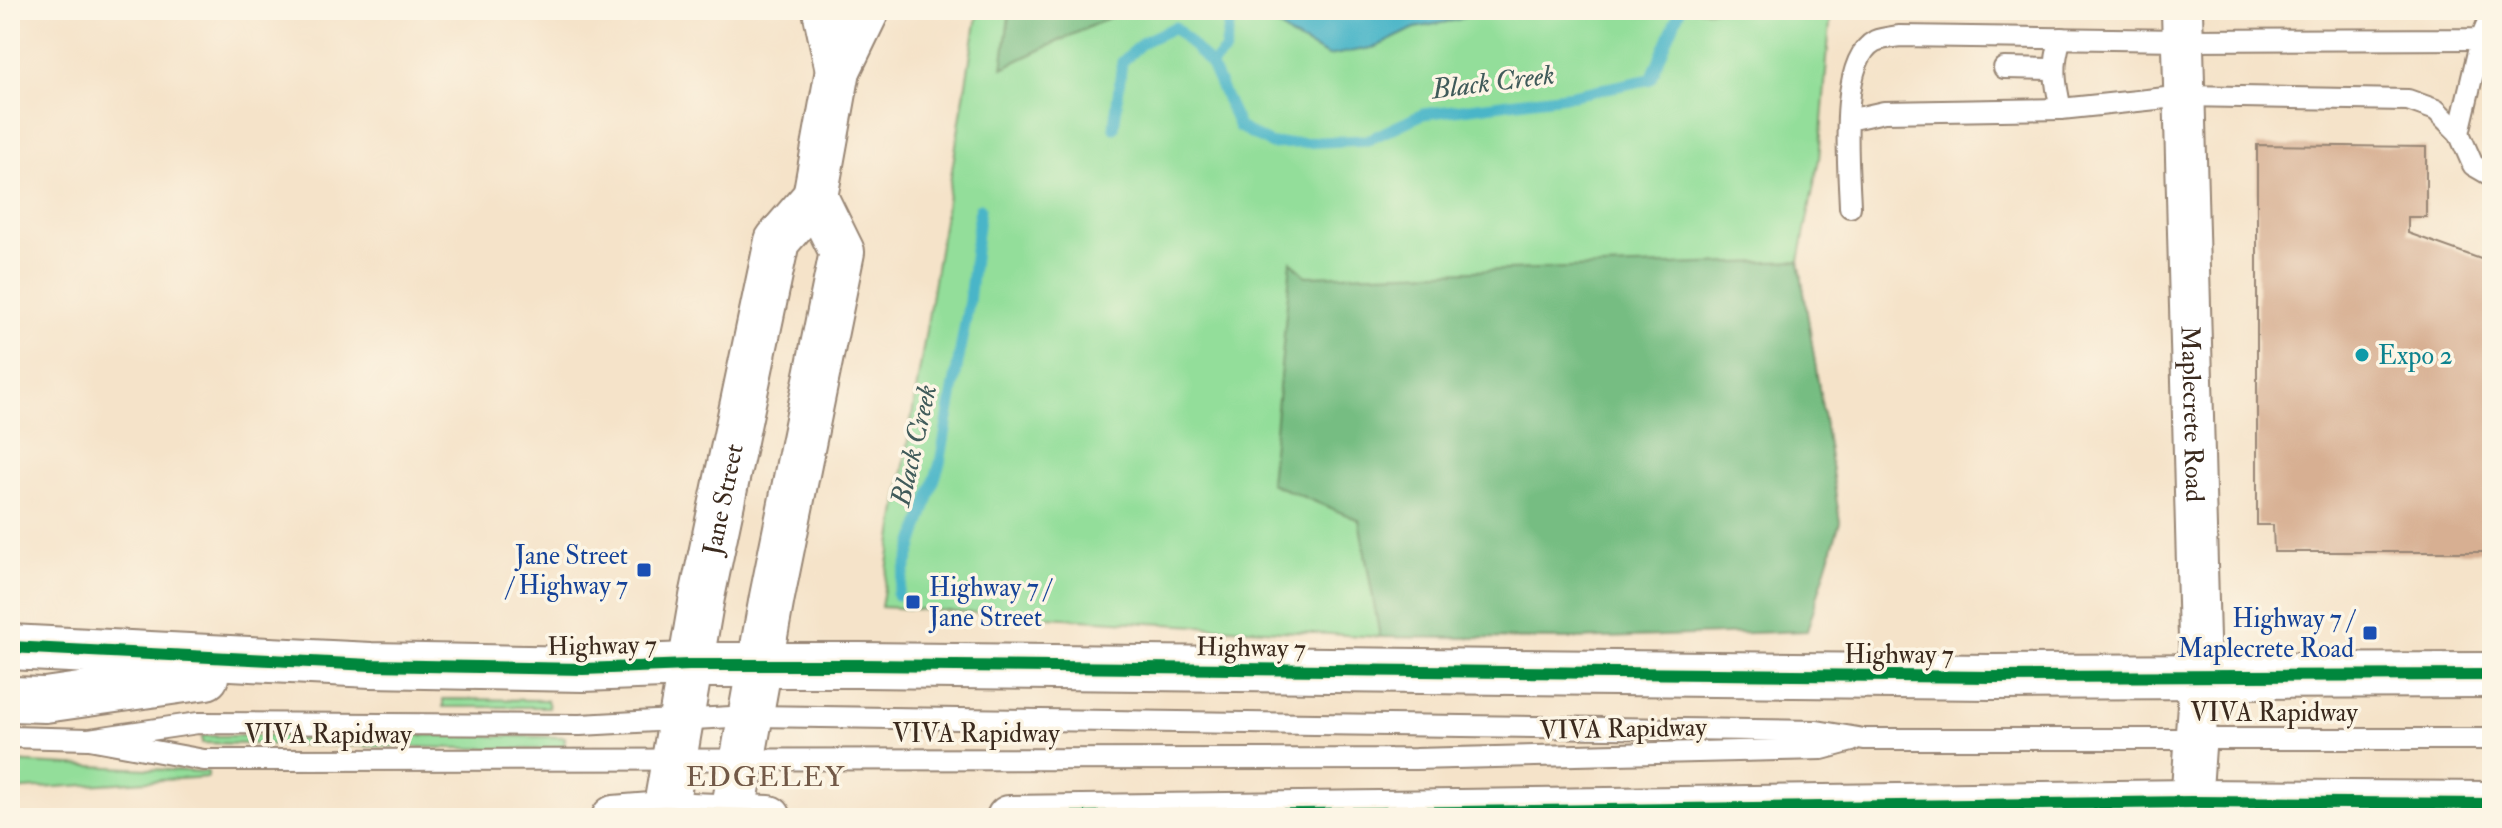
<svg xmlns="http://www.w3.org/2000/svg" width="2502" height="828" viewBox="0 0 2502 828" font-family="'IM FELL Double Pica',serif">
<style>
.green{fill:#93de9a;stroke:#67845c;stroke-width:2}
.forest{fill:#76bd82;stroke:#587450;stroke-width:2}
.water{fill:#4ab5c8;stroke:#427073;stroke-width:2}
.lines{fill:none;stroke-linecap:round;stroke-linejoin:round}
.stream{stroke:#4ab5c8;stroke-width:11}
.building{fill:#d7af92}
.service-casing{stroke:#988674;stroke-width:24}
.minor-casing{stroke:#988674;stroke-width:44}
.secondary-casing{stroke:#988674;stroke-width:48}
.primary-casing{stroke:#988674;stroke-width:48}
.service{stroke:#fff;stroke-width:20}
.minor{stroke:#fff;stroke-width:40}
.secondary{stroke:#fff;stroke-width:44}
.primary{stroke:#fff;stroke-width:44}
.cycleway-casing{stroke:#fcf5e5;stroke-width:17}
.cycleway{stroke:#00873e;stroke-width:12}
.culture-dot{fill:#0f9aa8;stroke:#fcf5e5;stroke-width:3}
.transit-dot{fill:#1a4fb4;stroke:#fcf5e5;stroke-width:3}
.labels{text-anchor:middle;stroke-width:7;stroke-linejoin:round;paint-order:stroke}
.culture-label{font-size:26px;fill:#0d838f;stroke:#fcf5e5;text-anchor:start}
.street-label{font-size:26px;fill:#3b2a1e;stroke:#fcf5e5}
.transit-label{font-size:26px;fill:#164399;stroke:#fcf5e5;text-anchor:end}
.water-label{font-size:28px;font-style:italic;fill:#405b5a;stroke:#fcf5e5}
.neighbourhood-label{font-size:28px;letter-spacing:2px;fill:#725947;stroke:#fcf5e5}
</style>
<rect width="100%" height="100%" fill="#fcf5e5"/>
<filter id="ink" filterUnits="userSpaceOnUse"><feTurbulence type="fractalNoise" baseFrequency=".0125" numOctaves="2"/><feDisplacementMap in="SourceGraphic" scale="16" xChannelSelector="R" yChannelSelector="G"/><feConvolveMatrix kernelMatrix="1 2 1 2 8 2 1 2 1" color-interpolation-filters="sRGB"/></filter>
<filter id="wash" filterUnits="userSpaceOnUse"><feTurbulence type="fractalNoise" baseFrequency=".006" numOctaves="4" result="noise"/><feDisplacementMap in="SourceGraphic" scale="32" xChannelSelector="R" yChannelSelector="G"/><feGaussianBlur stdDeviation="1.8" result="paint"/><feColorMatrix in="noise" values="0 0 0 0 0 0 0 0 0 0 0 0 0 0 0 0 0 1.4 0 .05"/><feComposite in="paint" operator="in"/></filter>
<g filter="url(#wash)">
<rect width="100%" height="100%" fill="#f5e3c9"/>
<g class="green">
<path d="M978 10H1831L1819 159 1799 261 1832 472 1574 639 1380 637 881 607Z"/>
<path d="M443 699 547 700 549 707H443Z"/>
<path d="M405 735 565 737 564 750 202 743V736Z"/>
<path d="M10 762 208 772V777L10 790Z"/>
</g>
<g class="forest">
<path d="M1010 10H1125L1002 68Z"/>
<path d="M1291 261 1306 276 1799 261 1840 522 1807 631 1574 639 1380 637 1359 520 1270 483Z"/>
</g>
<path class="water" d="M1259 10H1483L1457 20 1415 28 1376 47 1328 56 1290 36Z"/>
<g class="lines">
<g class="stream">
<path d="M1211 65 1225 51 1232 10"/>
<path d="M1114 128 1122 62 1143 42 1175 27 1211 65 1239 127 1271 144 1368 140 1423 114 1573 95 1651 79 1680 10"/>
<path d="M897 595 940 463 969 301 980 208"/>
</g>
</g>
<g id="blocks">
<path class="building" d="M2257 145 2426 147V217H2408V233L2492 263V552H2274L2273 525H2257Z"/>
</g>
</g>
<g filter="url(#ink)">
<use href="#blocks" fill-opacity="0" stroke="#988674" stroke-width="2"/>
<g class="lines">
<g class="service-casing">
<g id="service">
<path d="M2061 38C2052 65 2055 83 2061 109"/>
<path d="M2004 68 2054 69"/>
<path d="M1848 120 1884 112 2061 109 2185 96 2408 100 2436 110 2459 133 2473 165 2492 176"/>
<path d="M2459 133 2481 39"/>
<path d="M1850 207C1849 169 1837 61 1875 41 1882 38 1893 37 1900 36L2182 40 2481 39 2492 13"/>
<path d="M10 737 89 739 204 760 1415 759 1822 749 1852 741"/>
<path d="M89 739 198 723 580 725 750 716 1817 731 1864 739H2492"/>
</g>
</g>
<g class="minor-casing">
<g id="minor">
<path id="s1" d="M2182 10 2200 676 2190 818"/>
</g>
</g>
<g class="secondary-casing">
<g id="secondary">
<path d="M825 10 838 70"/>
<path id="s2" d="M664 818 702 597 777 241 815 197 838 70 867 10"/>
<path d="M732 818 772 597 842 252 815 197"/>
</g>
</g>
<g class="primary-casing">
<g id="primary">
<path d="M10 647 371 665 583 669 689 665H860L1992 677 2492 675"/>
<path d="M10 699 45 700 206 677"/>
<path d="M614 818 664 814 769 818"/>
<path d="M1009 818 2192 802 2492 804"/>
</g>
</g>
<use href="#service" class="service"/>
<use href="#minor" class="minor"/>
<use href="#secondary" class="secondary"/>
<use href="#primary" class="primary"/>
<g class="cycleway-casing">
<g id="cycleway">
<path d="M10 647 371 665 583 669 689 665H860L1992 677 2492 675"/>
<path d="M614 818 664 814 769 818"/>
<path d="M1009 818 2192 802 2492 804"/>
</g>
</g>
<use href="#cycleway" class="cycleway"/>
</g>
</g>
<circle class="culture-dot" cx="2362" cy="355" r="8"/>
<g class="transit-dot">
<rect x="636" y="562" width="16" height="16" rx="4"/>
<rect x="905" y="594" width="16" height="16" rx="4"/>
<rect x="2362" y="625" width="16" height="16" rx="4"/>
</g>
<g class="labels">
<g class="culture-label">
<text x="2378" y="364">Expo 2</text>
</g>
<g class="street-label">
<text dy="9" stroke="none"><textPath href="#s1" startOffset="404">Maplecrete Road</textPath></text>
<text dy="9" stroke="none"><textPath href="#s2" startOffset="324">Jane Street</textPath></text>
<text transform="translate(602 645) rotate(-1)" y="9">Highway 7</text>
<text transform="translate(1251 647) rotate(1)" y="9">Highway 7</text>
<text x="1899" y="663">Highway 7</text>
<text x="2274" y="721">VIVA Rapidway</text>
<text transform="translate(1623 728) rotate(-1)" y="9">VIVA Rapidway</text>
<text x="976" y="742">VIVA Rapidway</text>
<text x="328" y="743">VIVA Rapidway</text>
</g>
<g class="transit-label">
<text x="628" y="564">Jane Street<tspan x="628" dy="30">/ Highway 7</tspan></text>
<text x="929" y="596" text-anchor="start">Highway 7 /<tspan x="929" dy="30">Jane Street</tspan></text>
<text x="2354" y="627">Highway 7 /<tspan x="2354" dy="30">Maplecrete Road</tspan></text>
</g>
<g class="water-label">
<text transform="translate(1493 81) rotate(-7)" y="10">Black Creek</text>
<text transform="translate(913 445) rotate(-77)" y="10">Black Creek</text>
</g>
<g class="neighbourhood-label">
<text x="766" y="786">EDGELEY</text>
</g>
</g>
<rect width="2502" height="828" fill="none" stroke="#fcf5e5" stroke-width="40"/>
</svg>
